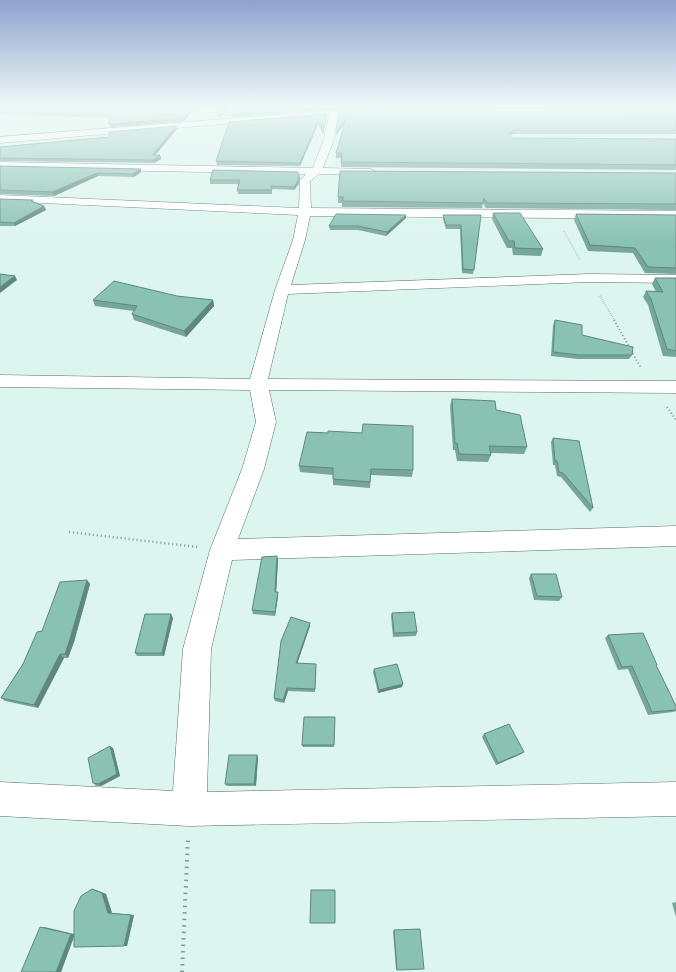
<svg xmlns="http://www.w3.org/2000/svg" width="676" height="972" viewBox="0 0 676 972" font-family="'Source Sans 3',sans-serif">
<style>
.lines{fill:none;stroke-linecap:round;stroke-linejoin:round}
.minor-casing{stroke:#596e69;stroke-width:1}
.path-far3{stroke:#879994;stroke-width:1.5;stroke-dasharray:0.5 1.5;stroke-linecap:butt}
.path-far2{stroke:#879994;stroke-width:2;stroke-dasharray:1 2.5;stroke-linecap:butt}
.path-far1{stroke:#879994;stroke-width:2.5;stroke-dasharray:1 3;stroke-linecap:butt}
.path{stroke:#879994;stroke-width:4;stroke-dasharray:1.5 5;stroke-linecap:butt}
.minor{fill:#fff;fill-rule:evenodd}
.wall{fill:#76a69a}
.shaded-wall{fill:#60877d}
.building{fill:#89c1b3;stroke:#60877d}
</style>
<rect width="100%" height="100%" fill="#dcf5ee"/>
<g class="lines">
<g class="minor-casing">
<g id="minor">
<path d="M375 107H407L403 109 338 115 334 139 323 168 371 169 376 172 371 175 319 174 310 181 311 208 676 211V219L310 216 305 240 291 285 589 274 676 275V283L589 282 288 294 268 379 676 381V393L269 390 276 422 264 469 238 539 676 526V546L232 560 211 649 207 792 676 782V816L189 826 0 816V782L173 791 183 649 210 550 242 469 256 422 250 390 0 387V375L250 379 275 290 293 240 298 215 0 201V195L299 208 300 180 306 174 0 168V162L313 168 324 139 329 115 0 143V137Z"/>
<path d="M640 107H650L676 119V125Z"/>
</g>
</g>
<g class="path-far3">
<path d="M564 231 580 260"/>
<path d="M600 296 615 321"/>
</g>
<g class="path-far2">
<path d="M614 320 641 368"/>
<path d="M667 407 676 420"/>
</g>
<path class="path-far1" d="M69 532 198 547"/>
<path class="path" d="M182 972 188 839"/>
<use href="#minor" class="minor"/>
</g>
<g class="wall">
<path d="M0 107H196L184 121 110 127 109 118 0 115Z"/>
<path d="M407 107H539L538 109H407Z"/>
<path d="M384 111 676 112V134H513L511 135V138L676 139V170L341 167V158H336V153L344 125 336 135 339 112Z"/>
<path d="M327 114V117L323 134 318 124 300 166 217 165 216 161Z"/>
<path d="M176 126 177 129 155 155H160L161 159 154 163 0 161V147L109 137Z"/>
<path d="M0 166 141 172 134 177 98 176 54 196 0 194Z"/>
<path d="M676 173V210L486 208 483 203 482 208 342 207V203H338V197Z"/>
<path d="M300 178 298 185 294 190 272 189V194H238L237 190 239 184H210V180Z"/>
<path d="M0 199 34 202 44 206 46 210 15 226H0Z"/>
<path d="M493 213 543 249 541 256 513 255 512 248H507L492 219Z"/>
<path d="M576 214 676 215V274L645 273 633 253 588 251 574 220Z"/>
<path d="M443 215H481L473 274 462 273 460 229H446L443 219Z"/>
<path d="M406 218 386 236 358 230H330L329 226Z"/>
<path d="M655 278H676V357L663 356 648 305 643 297 646 291 656 292 652 284Z"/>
<path d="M177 296 213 300 214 306 186 337 134 320 132 314 134 311 95 306 93 300Z"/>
<path d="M555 320 582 335 632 355 629 359H578L551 356 553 325Z"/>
<path d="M452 399 496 410 527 447 524 454 490 453 491 455 488 462 457 461 455 450H453L450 406Z"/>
<path d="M553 438 593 508 590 512 561 477 557 476 555 465H553L551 442Z"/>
<path d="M299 466 413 470 412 477 371 475 370 488 333 485V475L300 472Z"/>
<path d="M278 560 276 592H278V596L275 616 253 614 252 610Z"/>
<path d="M531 574 562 597 559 601 534 600 529 578Z"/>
<path d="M87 580 90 584 74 642 68 658H64L38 708 5 701 1 698 23 664 42 631Z"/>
<path d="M392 613 417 632 416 636 393 637 391 616Z"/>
<path d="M173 618 164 656H137L135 653Z"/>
<path d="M310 623V626L297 664H316L315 692 288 691 284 703 275 701 274 698Z"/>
<path d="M608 635 657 665 656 666 676 711 673 712 648 715 628 669 618 670 605 638Z"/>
<path d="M374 669 402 687 378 693 373 672Z"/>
<path d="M335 717 334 747H303L302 745Z"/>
<path d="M484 734 524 752 521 754 496 765 482 737Z"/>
<path d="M113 748 120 776 101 786H96L93 783Z"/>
<path d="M258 757 256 786H227L225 784Z"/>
<path d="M96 890 106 894 112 913 134 915 127 946 74 936 61 972 40 927H45L74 934Z"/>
<path d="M676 902V917L672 903Z"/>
<path d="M420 929 397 970 396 969 393 931Z"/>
</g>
<g class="shaded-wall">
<path d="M193 107H196L184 121 110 127 109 124Z"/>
<path d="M229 107H234L218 118V115Z"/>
<path d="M321 107H357L232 117V114Z"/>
<path d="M327 114V117L323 134V131Z"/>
<path d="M346 119 345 123 336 135V131Z"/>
<path d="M318 121V124L300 166V163Z"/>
<path d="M176 126 177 129 153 158 152 155Z"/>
<path d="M514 130 513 134 509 136 510 132Z"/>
<path d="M160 155 161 159 154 163 153 160Z"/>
<path d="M141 169V172L134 177 133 174Z"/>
<path d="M97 173 98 176 54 196 52 192Z"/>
<path d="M299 175 300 178 298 185 294 190V187Z"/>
<path d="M44 206 46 210 15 226 14 223Z"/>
<path d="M406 215V218L386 236 387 232Z"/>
<path d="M15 276 17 280 0 293V287Z"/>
<path d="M213 300 214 306 186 337 184 331Z"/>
<path d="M277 556 278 560 276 596 275 592Z"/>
<path d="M87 580 90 584 74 642 68 658 65 654Z"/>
<path d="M278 592V596L275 616V612Z"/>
<path d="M171 614 173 618 164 656 162 653Z"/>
<path d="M310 623V626L296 667V663Z"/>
<path d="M60 654 64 658 38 708 34 705Z"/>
<path d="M403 684 402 687 378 693 379 690Z"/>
<path d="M287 688 288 691 284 703 283 700Z"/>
<path d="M110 746 113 748 120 776 101 786 98 784Z"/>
<path d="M524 752 521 754 496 765 498 763Z"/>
<path d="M257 755 258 757 256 786 254 784Z"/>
<path d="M92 889 96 890 106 894 112 913H108Z"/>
<path d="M131 915H134L127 946H124Z"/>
<path d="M71 934H75L61 972H56Z"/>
</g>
<g class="building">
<path d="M0 107H193L184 118 109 124V115L0 112Z"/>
<path d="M218 107H229L218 115Z"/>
<path d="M234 107H321L232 114Z"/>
<path d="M383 108 384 111 676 112V130H514L510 132 511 138 676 139V165L341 162 342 153H336L346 119 336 131 339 112Z"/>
<path d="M327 114 323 131 318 121 300 163 216 161 229 122Z"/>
<path d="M176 126 152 155H160L153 160 0 158V147L109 137V132Z"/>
<path d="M0 166 141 169 133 174 97 173 52 192 0 190Z"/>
<path d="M213 170 298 172 299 175 298 181 294 187 271 186 272 190H237L240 180H210Z"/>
<path d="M340 171 676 173V204L487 203 484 198 483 203 342 201 344 197H338Z"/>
<path d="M0 199 33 200 31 201 44 206 14 223 0 222Z"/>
<path d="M493 213H520L543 249 515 248 514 241H509Z"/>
<path d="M336 214 406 215 387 232 358 226H329Z"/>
<path d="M576 214 676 215V268L648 267 635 248 590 245Z"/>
<path d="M443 215H481L474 270 463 269 461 225H446Z"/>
<path d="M0 274 15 276 0 287Z"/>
<path d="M655 278H676V351L667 349 651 299 646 291 663 292Z"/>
<path d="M114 281 177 296 213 300 184 331 132 314 137 306 93 300Z"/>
<path d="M555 320 582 325V335L633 347 632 355H579L553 352Z"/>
<path d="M452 399 495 401 496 410 520 415 527 447 489 446 491 455 459 454 457 443H455Z"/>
<path d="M363 424 413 426V470L371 469 370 482 333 479V468L299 466 307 432 328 433V431L362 433Z"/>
<path d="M553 438 579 441 593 508 563 473 559 472 557 461H555Z"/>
<path d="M277 556 275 592H278L275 612 252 610 262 557Z"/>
<path d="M531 574H556L562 597 537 596Z"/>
<path d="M87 580 70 639 65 654H60L34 705 1 698 23 664 37 632 42 631 60 582Z"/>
<path d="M414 612 417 632 394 633 392 613Z"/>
<path d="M145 614H171L162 653H135Z"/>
<path d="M291 617 310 623 296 663 316 664 315 689 287 688 283 700 274 698 281 641Z"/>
<path d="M643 633 657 665H656L676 706V710L652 712 632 666 622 667 608 635Z"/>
<path d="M397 664 403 684 379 690 374 669Z"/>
<path d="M304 717H335L334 745H302Z"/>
<path d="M509 724 524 752 498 763 484 734Z"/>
<path d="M110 746 117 774 98 784 93 783 88 758Z"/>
<path d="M229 755H257L254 784H225Z"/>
<path d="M92 889 102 893 108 913 131 915 124 946 74 947V911L81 896Z"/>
<path d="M311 890H335V923H310Z"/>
<path d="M40 927 71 934 56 972H21Z"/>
<path d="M420 929 424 969 397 970 394 930Z"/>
</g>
<linearGradient id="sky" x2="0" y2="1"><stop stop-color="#8fa2cf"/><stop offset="0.44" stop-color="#effaf7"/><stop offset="1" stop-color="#effaf7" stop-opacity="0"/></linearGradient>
<rect width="676" height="243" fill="url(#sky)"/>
</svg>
